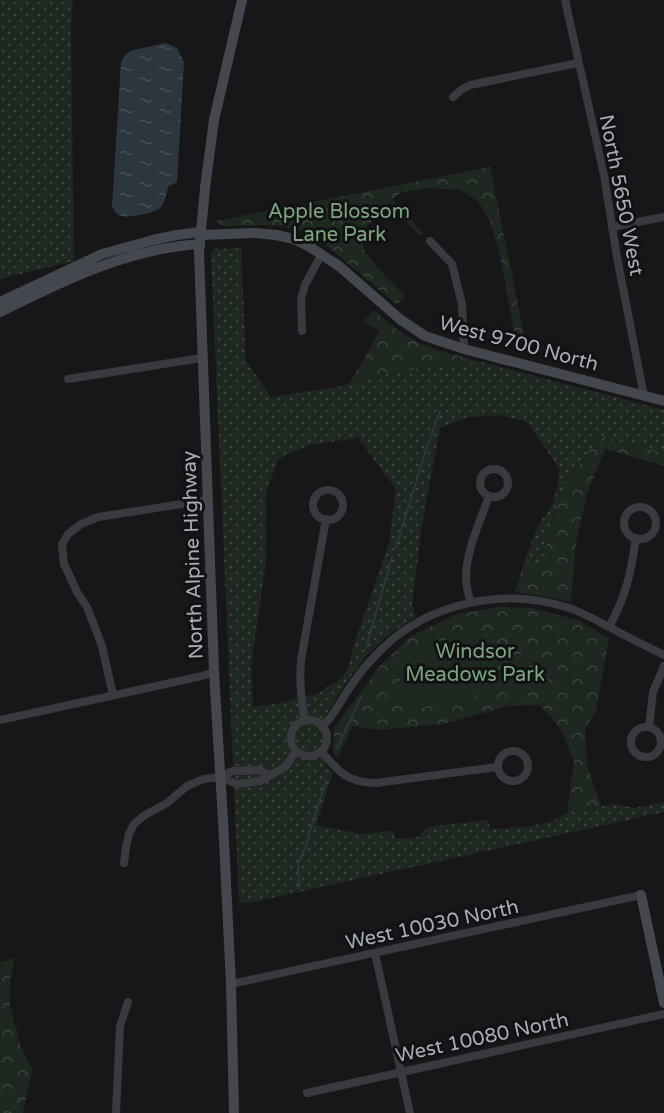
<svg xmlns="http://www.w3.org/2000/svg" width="664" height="1113" viewBox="0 0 664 1113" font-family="'Varela Round',sans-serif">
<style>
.grass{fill:url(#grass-dots);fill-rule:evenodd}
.forest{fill:url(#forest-crowns)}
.pitch{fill:#1e2720}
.water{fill:url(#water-ripples)}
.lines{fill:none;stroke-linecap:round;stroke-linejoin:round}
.stream{stroke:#2c363e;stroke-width:2}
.street{stroke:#393a40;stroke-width:8}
.secondary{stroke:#45474e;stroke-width:10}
.labels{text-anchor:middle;stroke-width:6;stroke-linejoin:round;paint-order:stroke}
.street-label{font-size:20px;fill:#a8adba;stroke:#121214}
.park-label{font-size:20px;fill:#7da680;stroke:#121214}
</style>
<defs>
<pattern id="grass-dots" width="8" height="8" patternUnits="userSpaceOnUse" patternTransform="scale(1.5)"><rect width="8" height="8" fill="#1e2720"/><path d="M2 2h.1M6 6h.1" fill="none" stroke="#3c443e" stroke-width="1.8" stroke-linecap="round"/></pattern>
<pattern id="forest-crowns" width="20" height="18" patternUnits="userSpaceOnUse" patternTransform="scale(1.5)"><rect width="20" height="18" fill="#1e2720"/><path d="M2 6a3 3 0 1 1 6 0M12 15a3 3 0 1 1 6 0" fill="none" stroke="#3c443e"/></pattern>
<pattern id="water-ripples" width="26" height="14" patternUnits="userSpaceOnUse" patternTransform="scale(1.5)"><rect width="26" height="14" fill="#2c363e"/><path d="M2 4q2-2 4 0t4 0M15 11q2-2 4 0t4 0" fill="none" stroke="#485058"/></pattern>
</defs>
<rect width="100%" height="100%" fill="#171719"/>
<g class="grass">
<path d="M0 0H73L71 26 74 261 0 279Z"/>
<path d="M216 247 219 249 241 248 246 361 271 397 337 387 392 373 441 365 467 366 474 360 664 410V453L601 436 594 442 593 446 569 478 548 533 547 543 549 566 525 560 537 527 553 504 560 470 527 422 501 415 469 417 440 428 422 524 412 604 416 616 391 633 368 654 347 681 326 715 325 766 333 773 316 825 361 834 394 831 395 839 419 837 427 827 488 820 490 829 526 827 550 822 567 813 613 804 635 808 664 802V812L248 903 239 902 211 255ZM358 438 396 489 389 543 355 641 348 668 342 678 315 695 306 696 275 704 253 707 251 666 266 562V494L278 459 309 445Z"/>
</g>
<g class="forest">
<path d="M490 167 528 354 518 351 499 250 490 221 478 201 460 190 428 188 400 193 392 199 423 233 420 236 389 203 363 231V249L386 277 405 296 397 305 325 244 306 233 288 227 269 225 226 226 218 224 216 221Z"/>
<path d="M374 310C384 319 395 329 407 336 428 349 451 354 474 360L467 366 441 365 392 373 349 384 364 359 379 332 364 321Z"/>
<path d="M600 436 664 453V466L605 449 587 493 576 543 571 602 550 597 515 592 525 560 549 565 547 543 548 533 569 478 593 446 594 442 592 438Z"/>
<path d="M498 607 532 608 577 620 609 638 596 711 585 729 587 765 601 806 567 813 574 762 562 731 540 705 508 706 443 724 380 730 353 726 338 757 333 754 334 728 380 666 411 636 457 614Z"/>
<path d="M15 958 10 979V1006L21 1047 32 1070 23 1113H0V962Z"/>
</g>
<g class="pitch">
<path d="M476 635 489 692 407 711 394 654Z"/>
<path d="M523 654 529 685 513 688 507 657Z"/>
</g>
<path class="water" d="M166 43 177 48 184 62 177 182 168 187C166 195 165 204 159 209 154 213 128 218 122 216 116 215 115 212 112 207L121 62 126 54 133 50Z"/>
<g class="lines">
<g class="stream">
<path d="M396 547 426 450 440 411"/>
<path d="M366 648 392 557"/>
<path d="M337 749 361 697"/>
<path d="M299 888 298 863 307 844 309 833 326 780"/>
</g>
<g class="street">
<path d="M565 0 604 175 617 257 644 396"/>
<path d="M453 97 461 90 470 85 578 63"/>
<path d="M612 227 664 217"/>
<path d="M430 241 452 264 462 304 464 349"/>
<path d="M302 331 301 299 305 285 321 255"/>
<path d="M68 379 202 358"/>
<circle cx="494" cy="483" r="14"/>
<circle cx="328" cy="505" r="15"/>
<circle cx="640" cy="523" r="16"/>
<path d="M470 602C469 595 466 586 466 579 466 550 480 522 489 496"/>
<path d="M609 627C626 596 631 573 636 538"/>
<path d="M113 695 102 646 87 607 77 592 64 564 62 544 68 534 81 524 98 517 208 500"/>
<path d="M0 720 202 676 214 672"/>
<circle cx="309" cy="738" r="18"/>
<path d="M305 721C301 700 299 681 301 660L326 519"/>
<circle cx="646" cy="742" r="15"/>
<path d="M322 727C335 714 339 704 348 690 358 675 370 660 383 648 430 602 504 588 566 607 582 612 596 620 611 628 629 638 646 646 664 655"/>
<path d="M649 727 653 692 664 666"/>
<circle cx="513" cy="766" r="15"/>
<path d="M321 751C339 772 346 782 376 783L497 767"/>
<path d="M220 777 237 784 260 781 285 767 296 751"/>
<path d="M124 863 126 847 129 834 134 824 145 815 167 803 187 786 204 779 220 777 233 771 260 770 268 775"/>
<path d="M375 953 410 1113"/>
<path d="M231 984 641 895"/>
<path d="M307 1093 664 1014"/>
<path d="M116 1113 120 1026 128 1002"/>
</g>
<g class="secondary">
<path d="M200 235 255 233 276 235 294 239 310 247 339 266 401 320 425 336 464 349 664 401"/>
<path d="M0 302 102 254 153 240 177 235 200 232"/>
<path d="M0 312C65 280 126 249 200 244"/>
<path d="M641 895 664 1003"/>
<path d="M234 1113 231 984 223 820 214 672 199 253 205 188 214 120 242 0"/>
</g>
</g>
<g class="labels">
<g class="street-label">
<text transform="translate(622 195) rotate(79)" y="7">North 5650 West</text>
<text transform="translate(519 343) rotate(15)" y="7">West 9700 North</text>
<text transform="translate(192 555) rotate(-92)" y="7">North Alpine Highway</text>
<text transform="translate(432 924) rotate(-12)" y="7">West 10030 North</text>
<text transform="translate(482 1037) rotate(-12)" y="7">West 10080 North</text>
</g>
<g class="park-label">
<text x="339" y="218">Apple Blossom<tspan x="339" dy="23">Lane Park</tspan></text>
<text x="475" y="658">Windsor<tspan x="475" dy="23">Meadows Park</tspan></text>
</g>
</g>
</svg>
